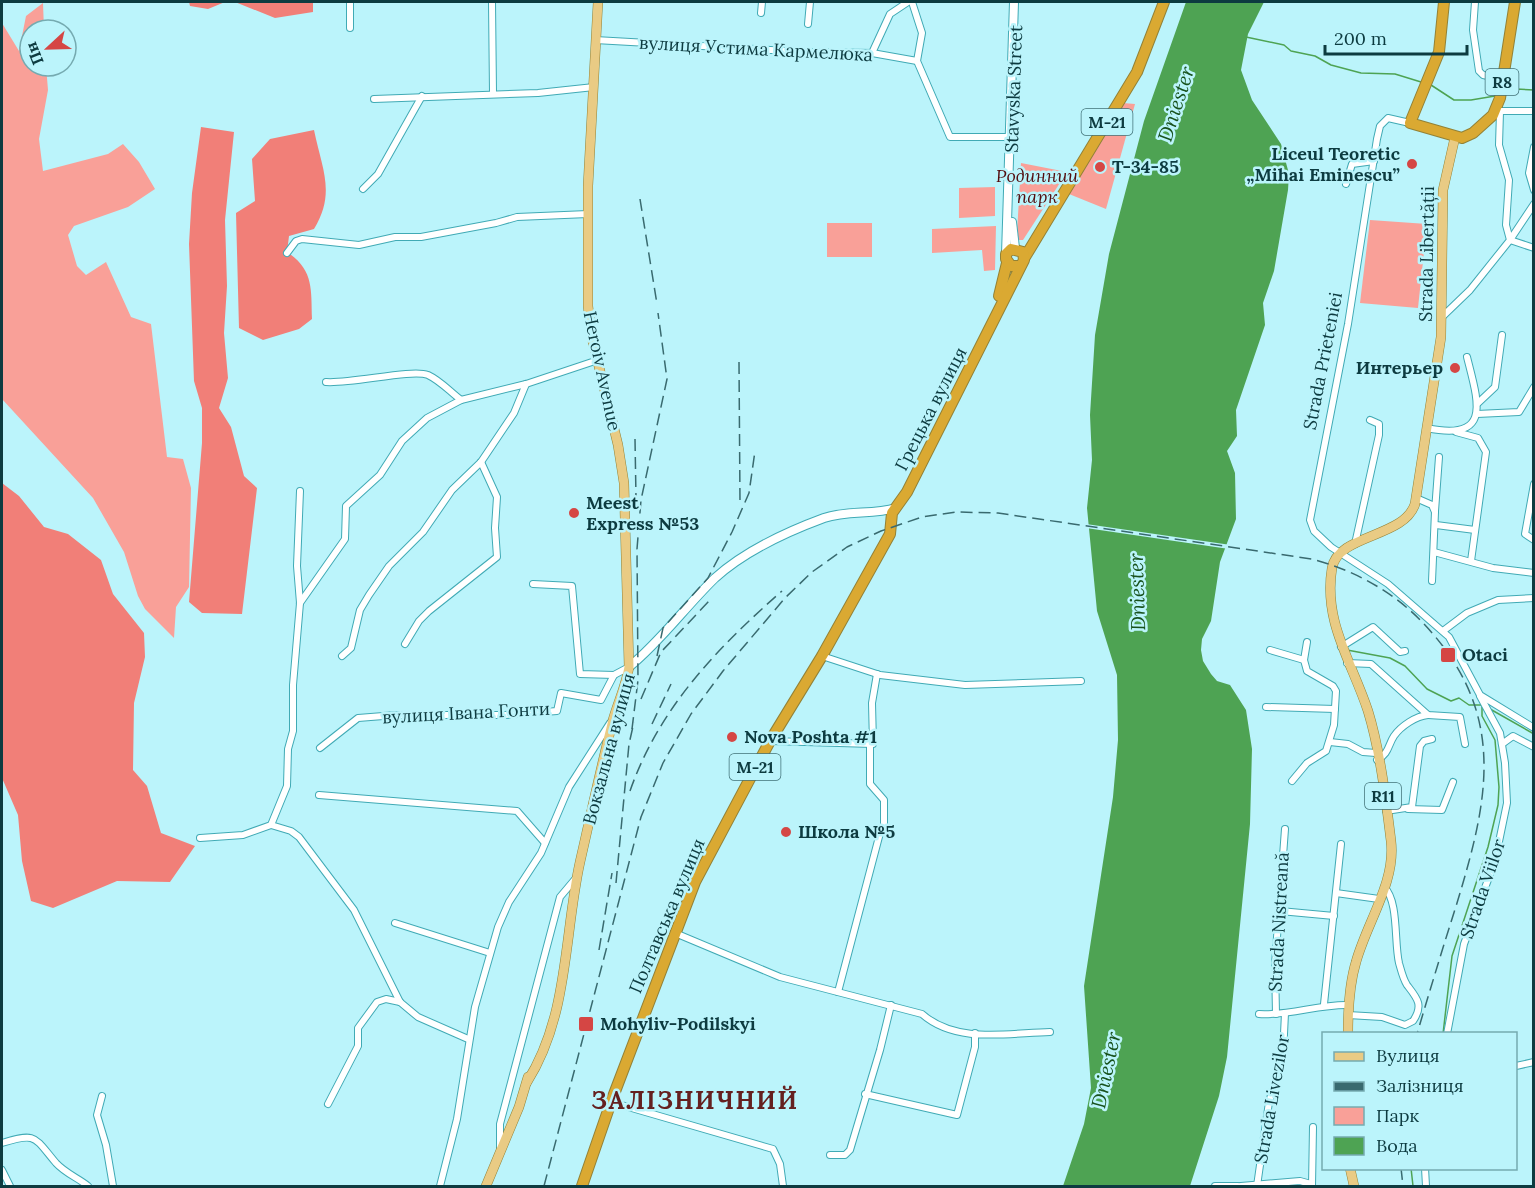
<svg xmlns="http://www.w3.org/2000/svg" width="1535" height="1188" viewBox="0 0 1535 1188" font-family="Lora,serif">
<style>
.green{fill:#f9a098}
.forest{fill:#f17f78}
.water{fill:#4ea353}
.pier{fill:#bbf4fb}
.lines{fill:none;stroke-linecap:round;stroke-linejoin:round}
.stream{stroke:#4ea353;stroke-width:1.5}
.street-casing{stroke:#40aab5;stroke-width:8}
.secondary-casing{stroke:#40aab5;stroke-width:10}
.primary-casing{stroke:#928237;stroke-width:10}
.highway-casing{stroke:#928237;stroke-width:12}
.street{stroke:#fff;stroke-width:6}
.secondary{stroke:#fff;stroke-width:8}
.primary{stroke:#e9cb84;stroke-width:9}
.highway{stroke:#daa932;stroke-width:10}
.rail{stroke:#396a6f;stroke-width:1.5;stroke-dasharray:12 6;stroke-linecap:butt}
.poi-dot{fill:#d54644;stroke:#bbf4fb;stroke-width:2}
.labels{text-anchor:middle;stroke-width:5;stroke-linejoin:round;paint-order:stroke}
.shield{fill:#bbf4fb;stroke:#417278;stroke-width:1.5}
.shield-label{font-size:16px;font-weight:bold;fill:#0d3b40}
.street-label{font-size:18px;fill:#0d3b40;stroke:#bbf4fb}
.poi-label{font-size:18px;font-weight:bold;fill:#0d3b40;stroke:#bbf4fb;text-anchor:start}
.park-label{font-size:18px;font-style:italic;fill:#530c0e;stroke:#bbf4fb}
.water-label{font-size:20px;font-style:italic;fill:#18521d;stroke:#bbf4fb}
.district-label{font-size:24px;font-weight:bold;letter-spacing:1.5px;fill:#65201f;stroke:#bbf4fb}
</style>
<rect width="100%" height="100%" fill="#bbf4fb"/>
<g class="green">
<path d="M43 3 44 30H30V66H46L48 90 39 139 43 171 108 154 123 144 139 162 155 189 128 207 74 226 68 235 77 266 86 275 106 262 131 317 151 324 167 457 183 459 191 488 189 587 176 607 174 638 145 609 138 596 124 552 93 498 2 399V23L19 51 26 16Z"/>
<path d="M1123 103 1135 104 1106 209 1069 194Z"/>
<path d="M1021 163 1067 172 1023 240H1019L1017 233Z"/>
<path d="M995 187V216L959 218V188Z"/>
<path d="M1370 220 1427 224 1418 308 1360 303Z"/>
<rect x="827" y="223" width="45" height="34"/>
<path d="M996 226 995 270 984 271 982 250 932 253V229Z"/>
</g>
<g class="forest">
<path d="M189 2H225L208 9 190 6Z"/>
<path d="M235 2H313V12L275 18Z"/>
<path d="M201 127 234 132 225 220 227 286 224 333 228 378 219 408 231 427 244 476 257 488 242 614 202 613 189 602 202 443V408L194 381 189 244 192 193Z"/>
<path d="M314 130C322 169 336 193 314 229L289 236 287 252C314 270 311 289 312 319L299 329 263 340 239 328 236 213 255 201 252 159 270 139Z"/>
<path d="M2 483 19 496 44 527 68 534 101 560 113 594 144 633 145 657 134 703 133 770 147 786 161 833 195 846 170 882 117 881 53 908 31 901 22 861 18 815 2 778Z"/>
</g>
<path class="water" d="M1186 2H1264L1248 34 1241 70 1252 100 1281 144 1289 174 1288 190 1274 271 1263 303 1265 325 1236 410 1237 436 1227 451 1235 473 1236 519 1220 562 1211 621 1202 639 1201 650 1203 661 1211 674 1217 681 1230 685 1246 710 1252 749 1250 824 1227 1057 1219 1096 1190 1186H1063L1084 1124 1091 1088 1084 986 1113 797 1118 740 1117 675 1097 611 1087 508 1092 460 1090 415 1095 335 1109 254 1144 121Z"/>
<path class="pier" d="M1086 524 1231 545 1229 549 1086 528Z"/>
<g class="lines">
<g class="stream">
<path d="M1246 37 1284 45 1291 51 1315 56 1331 65 1361 73 1395 74 1421 82"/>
<path d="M1431 85 1454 100H1471L1495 96"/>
<path d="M1506 93 1516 89 1534 90"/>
<path d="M1347 650 1390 658 1405 666 1427 689 1451 701 1459 698 1469 705H1483"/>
<path d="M1490 709 1534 734"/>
<path d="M1443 1034 1452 956 1488 847 1498 805 1499 787 1495 740 1482 716V707"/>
<path d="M1411 1168 1413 1186"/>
</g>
<g class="street-casing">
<g id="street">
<path d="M492 2 493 93"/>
<path d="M912 2 922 33 917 61 950 137H1012"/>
<path d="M1475 2 1473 30 1479 71 1483 75 1497 78 1500 84"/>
<path d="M761 13 762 2"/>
<path d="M808 24 810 2"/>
<path d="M350 28V2"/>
<path d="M595 40 806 52 872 53 917 61"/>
<path d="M872 53 890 14 908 2"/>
<path d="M374 99 538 93 594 87"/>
<path d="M1497 111H1534"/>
<path d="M1410 123 1388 118 1380 126 1377 139 1348 324 1310 520 1314 531 1331 547 1388 584 1449 637 1480 695 1534 728"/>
<path d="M1534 147 1529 173 1534 190"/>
<path d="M1346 184 1352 164 1374 161"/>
<path d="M363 189 378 174 422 96"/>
<path d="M1534 204 1510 240 1534 248"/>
<path d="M287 253 296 241 302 239 359 245 395 237H421L496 223 517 217 588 214"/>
<path d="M1443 316 1470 290 1510 240 1506 225 1509 180 1499 145 1500 112"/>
<path d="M326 382C352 384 411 369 428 375 441 381 450 392 461 400"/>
<path d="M1478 403 1495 387 1502 335"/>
<path d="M1477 414 1519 412 1534 387"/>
<path d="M1427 428C1493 442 1478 401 1467 357"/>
<path d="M1456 432 1478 438 1486 452 1471 561"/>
<path d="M1534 484 1525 534 1534 540"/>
<path d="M1416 498 1432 505 1435 512 1432 581"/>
<path d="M1435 511 1439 457"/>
<path d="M1436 525 1475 530"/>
<path d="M1355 544 1379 435V424L1370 420"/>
<path d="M1434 552 1493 568 1534 573"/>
<path d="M533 584 572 586 580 674 614 675"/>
<path d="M300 603 345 539 346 506 380 475 402 441 427 418 461 400 526 384 598 360"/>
<path d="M1443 631 1467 613 1498 600 1534 598"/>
<path d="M405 644 419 621 429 611 497 557 495 528 497 497 481 462"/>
<path d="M1341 647 1373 627 1400 652 1405 651"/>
<path d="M1270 650 1304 660"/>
<path d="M342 656 351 648 360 610 369 595 389 566 423 532 452 490 481 462 514 413 526 384"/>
<path d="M822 656 880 675 965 685 1081 681"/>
<path d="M1347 663 1371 664 1428 715 1460 717 1465 744"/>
<path d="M1266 707 1335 709"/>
<path d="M771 741 873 744 872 703 877 674"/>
<path d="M1330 742 1348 744 1363 752 1376 753"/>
<path d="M1502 744 1513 736 1534 747"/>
<path d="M320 748 358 718 396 715H505L557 711 561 693 601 700 614 675 629 667"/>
<path d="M1377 760C1389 754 1388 745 1394 736 1401 726 1416 716 1428 715"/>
<path d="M1292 781 1307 763 1326 751 1334 725 1336 691 1333 686 1307 671 1304 660 1307 642"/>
<path d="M319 795 517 811 545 843"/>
<path d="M1408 809 1442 810 1453 782"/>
<path d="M1386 811 1412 807 1420 746 1424 741 1432 739"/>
<path d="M271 825 291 831 299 837 354 910 400 1002 418 1017 468 1039"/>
<path d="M200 838 243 835 271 825 287 786 288 749 293 731V685L300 603 297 566 300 491"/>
<path d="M1336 893 1379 899"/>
<path d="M1280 911 1334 916"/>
<path d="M395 923 490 953"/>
<path d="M675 933 780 977 922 1014C956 1044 1008 1033 1050 1032"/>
<path d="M838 992 880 833 884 825V800L870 784V744"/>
<path d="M1324 1004 1341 844"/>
<path d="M1259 1014C1290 1016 1318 1004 1349 1005"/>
<path d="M1276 1014 1275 964 1285 829"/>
<path d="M1348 1015 1382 1017 1405 1025 1413 1021C1424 1005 1417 998 1407 985 1403 979 1401 970 1399 963 1394 942 1399 901 1384 887"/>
<path d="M1447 1034 1464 944 1495 861 1507 803 1505 763 1500 733 1480 696"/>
<path d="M1516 1066 1534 1062"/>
<path d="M865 1094 957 1115 975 1047V1033"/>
<path d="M102 1096 97 1115 106 1145 113 1186"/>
<path d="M611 1102 773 1149 780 1164 783 1186"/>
<path d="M328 1104 358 1046V1028L377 1002 386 999 400 1002"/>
<path d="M2 1143C37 1132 34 1137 56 1163 65 1173 78 1178 88 1186"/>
<path d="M500 1150V1124L560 897 576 878"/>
<path d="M830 1155H845L850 1150 880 1050 891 1005"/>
<path d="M1425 1168 1426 1186"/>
<path d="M2 1170 10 1186"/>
<path d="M440 1186 457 1119 475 1007 498 927 509 902 541 853 569 787 610 723"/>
<path d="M1215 1186H1238"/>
<path d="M1241 1186 1300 1181 1311 1184"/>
<path d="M1257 1186 1269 1102 1283 1055 1285 1013"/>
<path d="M1312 1186 1313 1127"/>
</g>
</g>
<g class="secondary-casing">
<g id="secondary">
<path d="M1012 222 1015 248"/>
<path d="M1006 254 1014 2"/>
<path d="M629 667C661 641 685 607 715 578 745 551 786 532 824 518 848 510 872 515 896 508"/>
</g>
</g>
<g class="primary-casing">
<g id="primary">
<path d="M1348 1034C1348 1009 1349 985 1356 962 1367 922 1396 882 1391 841 1386 800 1380 750 1368 711 1352 662 1323 622 1332 568 1338 534 1404 538 1415 504L1441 337 1443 190 1455 137"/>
<path d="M527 1082C569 1016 564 934 580 862 591 814 601 767 613 720 618 702 626 686 629 667L624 483 618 445 592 338 588 306V186L598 2"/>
<path d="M1350 1168 1354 1186"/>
<path d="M486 1186 519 1107 528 1077"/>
</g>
</g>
<g class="highway-casing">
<g id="highway">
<path d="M1444 2 1439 52 1410 123 1462 138 1473 133 1493 115 1500 98 1515 2"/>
<path d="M1025 257 1137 72 1164 2"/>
<path d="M999 296 1007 263"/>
<path d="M582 1186 611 1102 695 882 770 741 822 656 890 534 892 513 907 492 1024 260 1023 252 1011 249 1006 254V259L1011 266H1019"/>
</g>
</g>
<use href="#street" class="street"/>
<use href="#secondary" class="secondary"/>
<use href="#primary" class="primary"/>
<use href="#highway" class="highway"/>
<g class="rail">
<path d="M640 199 657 304"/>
<path d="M739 362 740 503"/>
<path d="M635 439 636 498"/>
<path d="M657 656 663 628 708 578 732 532 749 493 755 451"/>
<path d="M641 699 661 652 710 600"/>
<path d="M652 724 671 684"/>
<path d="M632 729 638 680 637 549 641 500 667 379 658 313"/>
<path d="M630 791C659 708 717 648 782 591"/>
<path d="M616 883 629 744 634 722"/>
<path d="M599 950 612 873"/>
<path d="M1401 1168 1403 1186"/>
<path d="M544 1186 641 817 663 763 691 714 723 671 785 598 812 572 847 547 881 531 922 517 956 512 998 513 1312 559C1360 572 1401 596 1433 634 1507 720 1487 804 1457 903 1443 947 1430 990 1417 1034"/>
</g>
</g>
<g class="poi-dot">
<circle cx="1412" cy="164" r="6"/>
<circle cx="1100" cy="167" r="6"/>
<circle cx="1455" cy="368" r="6"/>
<circle cx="574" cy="513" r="6"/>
<rect x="1440" y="647" width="16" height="16" rx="3"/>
<circle cx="732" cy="737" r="6"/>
<circle cx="786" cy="832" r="6"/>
<rect x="578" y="1016" width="16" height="16" rx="3"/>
</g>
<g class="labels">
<g class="shield">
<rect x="1485.5" y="69" width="33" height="26" rx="4.5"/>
<rect x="1081.5" y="109" width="51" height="26" rx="4.5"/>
<rect x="729.5" y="754" width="51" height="26" rx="4.5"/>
<rect x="1365" y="783" width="36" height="26" rx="4.5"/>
</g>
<g class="shield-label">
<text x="1502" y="88">R8</text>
<text x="1107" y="128">М-21</text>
<text x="755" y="773">М-21</text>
<text x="1383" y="802">R11</text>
</g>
<g class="street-label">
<text transform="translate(756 49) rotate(3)" y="6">вулиця Устима Кармелюка</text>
<text transform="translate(1014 89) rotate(-88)" y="6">Stavyska Street</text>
<text transform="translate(1427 254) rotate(-89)" y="6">Strada Libertății</text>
<text transform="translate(1323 361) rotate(-79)" y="6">Strada Prieteniei</text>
<text transform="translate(602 371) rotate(78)" y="6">Heroiv Avenue</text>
<text transform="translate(931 409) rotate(-63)" y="6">Грецька вулиця</text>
<text transform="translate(466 713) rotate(-3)" y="6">вулиця Івана Гонти</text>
<text transform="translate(609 749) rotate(-75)" y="6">Вокзальна вулиця</text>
<text transform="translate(1483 889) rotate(-71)" y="6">Strada Viilor</text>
<text transform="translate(667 916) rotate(-67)" y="6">Полтавська вулиця</text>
<text transform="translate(1279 922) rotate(-87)" y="6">Strada Nistreană</text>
<text transform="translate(1272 1099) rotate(-80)" y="6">Strada Livezilor</text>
</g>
<g class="poi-label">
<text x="1400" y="160" text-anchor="end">Liceul Teoretic<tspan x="1400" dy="21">„Mihai Eminescu”</tspan></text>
<text x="1112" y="173">Т-34-85</text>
<text x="1443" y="374" text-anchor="end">Интерьер</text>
<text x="586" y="509">Meest<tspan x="586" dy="21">Express №53</tspan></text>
<text x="1462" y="661">Otaci</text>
<text x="744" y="743">Nova Poshta #1</text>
<text x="798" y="838">Школа №5</text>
<text x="600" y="1030">Mohyliv-Podilskyi</text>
</g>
<g class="park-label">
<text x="1037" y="182">Родинний<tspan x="1037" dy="21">парк</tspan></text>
</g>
<g class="water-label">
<text transform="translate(1176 104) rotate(-72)" y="7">Dniester</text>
<text transform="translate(1137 592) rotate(-92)" y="7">Dniester</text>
<text transform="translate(1106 1070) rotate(-78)" y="7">Dniester</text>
</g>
<g class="district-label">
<text x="695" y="1109">ЗАЛІЗНИЧНИЙ</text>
</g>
</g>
<rect width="1535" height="1188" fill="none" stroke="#0d3b40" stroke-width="6"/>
<rect x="1322" y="1032" width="195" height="138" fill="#bbf4fb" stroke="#75aab0" stroke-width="1.5"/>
<rect x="1334" y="1052" width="30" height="9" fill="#e9cb84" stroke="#75aab0" stroke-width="1.5"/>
<text x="1376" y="1062" font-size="18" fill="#0d3b40">Вулиця</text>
<rect x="1334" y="1082" width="30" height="9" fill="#396a6f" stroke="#75aab0" stroke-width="1.5"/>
<text x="1376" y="1092" font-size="18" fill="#0d3b40">Залізниця</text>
<rect x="1334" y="1107" width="30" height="18" fill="#f9a098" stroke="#75aab0" stroke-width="1.5"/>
<text x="1376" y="1122" font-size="18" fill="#0d3b40">Парк</text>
<rect x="1334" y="1137" width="30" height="18" fill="#4ea353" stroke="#75aab0" stroke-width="1.5"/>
<text x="1376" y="1152" font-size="18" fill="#0d3b40">Вода</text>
<g transform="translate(48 48) rotate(248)"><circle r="28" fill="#bbf4fb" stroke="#75aab0" stroke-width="1.5"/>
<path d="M0-4.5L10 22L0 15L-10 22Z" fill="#d54644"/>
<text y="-9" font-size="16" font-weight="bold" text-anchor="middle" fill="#0d3b40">Пн</text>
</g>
<path d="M1325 45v9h142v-9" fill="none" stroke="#0d3b40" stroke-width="3"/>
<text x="1334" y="45" font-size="18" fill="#0d3b40" stroke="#bbf4fb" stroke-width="4.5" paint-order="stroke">200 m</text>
</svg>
